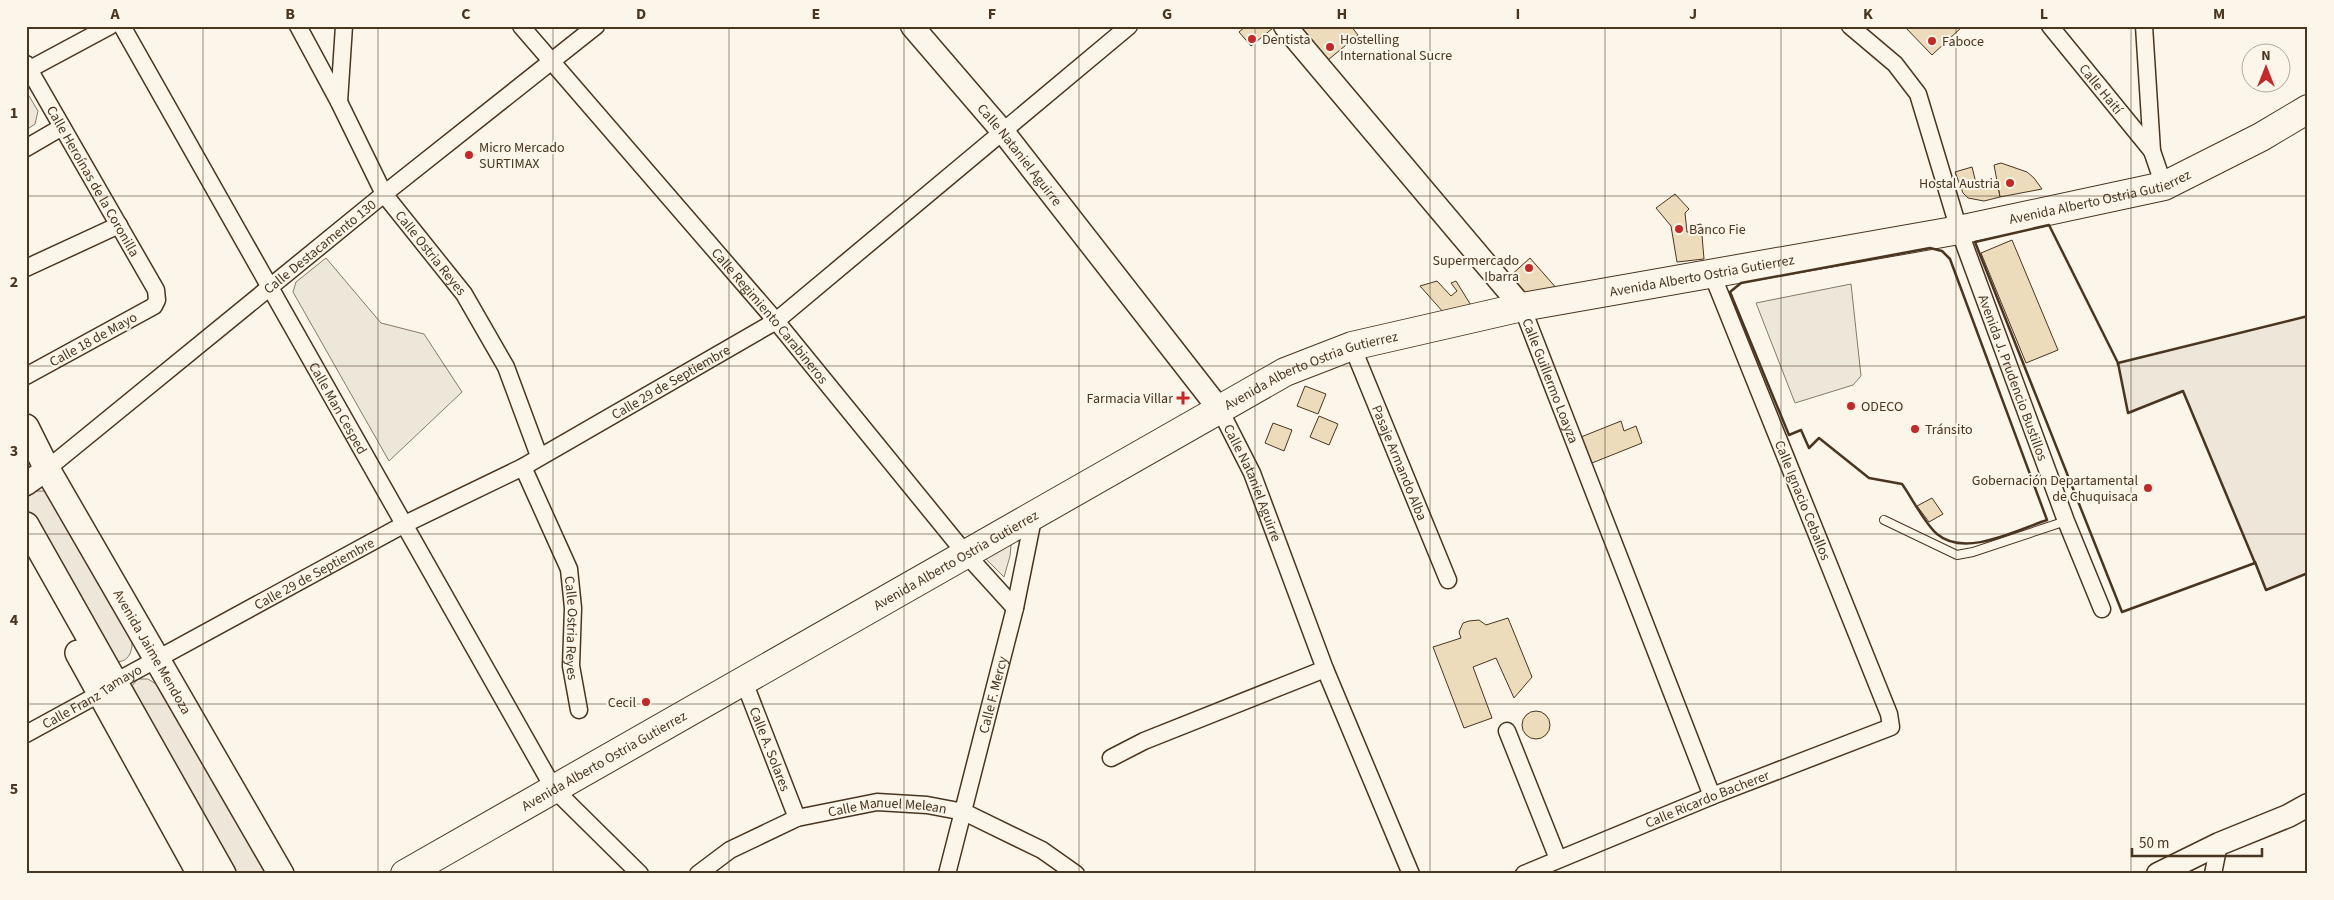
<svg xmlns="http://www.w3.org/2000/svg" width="2334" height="900" viewBox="0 0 2334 900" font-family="'Source Sans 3',sans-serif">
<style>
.green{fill:#ede6d9;stroke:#887966}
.parking{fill:#ede7d9;stroke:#887966}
.building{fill:#ecdcbc;stroke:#4a3520}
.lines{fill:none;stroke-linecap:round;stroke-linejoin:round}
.lane-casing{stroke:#4a3520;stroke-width:10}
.street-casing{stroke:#4a3520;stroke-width:19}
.secondary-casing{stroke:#4a3520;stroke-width:25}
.primary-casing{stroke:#4a3520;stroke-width:28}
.highway-casing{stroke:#4a3520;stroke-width:30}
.lane{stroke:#fbf6e9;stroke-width:8}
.street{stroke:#fbf6e9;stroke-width:16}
.secondary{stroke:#fbf6e9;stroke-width:22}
.primary{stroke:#fbf6e9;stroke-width:25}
.highway{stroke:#fbf6e9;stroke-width:28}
.wall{stroke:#4a3520;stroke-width:2.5}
.grid{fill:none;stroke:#4a3520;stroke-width:1;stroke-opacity:0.55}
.poi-dot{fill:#c62828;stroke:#fbf6e9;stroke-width:2}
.labels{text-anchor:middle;stroke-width:4;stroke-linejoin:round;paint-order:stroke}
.poi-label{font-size:14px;fill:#4a3520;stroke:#fbf6e9;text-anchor:start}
.street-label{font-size:14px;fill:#4a3520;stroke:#fbf6e9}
.neatline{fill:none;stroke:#4a3520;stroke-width:2}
.grid-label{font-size:16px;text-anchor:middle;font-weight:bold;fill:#4a3520}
</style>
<rect width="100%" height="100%" fill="#fbf6e9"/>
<g class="green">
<path d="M26 91 38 111 35 124 26 130Z"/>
<path d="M2308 316V573L2266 590 2183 392 2128 413 2118 363Z"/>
<path d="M36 491H45L52 495 132 640C133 656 125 666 108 660L26 507 28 497Z"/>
<path d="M1012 536 1010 556 1004 577 981 554Z"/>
<path d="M138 679H148L156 684 267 874H229L131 687Z"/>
</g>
<g class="parking">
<path d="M326 258 381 323 424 334 462 392 389 461 293 292 296 282Z"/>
<path d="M1851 284 1861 376 1853 385 1795 403 1756 303Z"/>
</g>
<g class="building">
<path d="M1246 26H1271L1273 28 1251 46 1239 32Z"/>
<path d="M1300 26H1351L1358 35 1328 60Z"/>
<path d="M1904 26H1963L1932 55Z"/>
<path d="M2001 163 2027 172 2034 178 2042 189 2000 197 1994 165Z"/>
<path d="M1972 167 1975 179 1980 184 1997 182 2000 197 1984 201 1968 198 1963 193 1955 172Z"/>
<path d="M1675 194 1689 209 1685 213 1687 232H1692L1691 226 1701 224 1704 259 1677 262 1671 226 1656 208Z"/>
<path d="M2012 240 2058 350 2026 363 1981 253Z"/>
<path d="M1530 258 1558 290 1526 293 1509 277Z"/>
<path d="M1437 281 1451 296 1457 291 1451 283 1456 281 1472 307 1443 312 1420 286Z"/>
<path d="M1305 386 1326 394 1318 414 1297 406Z"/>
<path d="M1319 416 1338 424 1329 445 1310 437Z"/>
<path d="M1621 421 1624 431 1636 426 1642 443 1592 463 1581 437Z"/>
<path d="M1273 423 1292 430 1284 451 1265 443Z"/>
<path d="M1932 498 1943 514 1929 522 1917 506Z"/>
<path d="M1508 618 1532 677 1514 698 1496 658 1473 667 1492 718 1464 728 1433 647 1461 638 1459 632 1463 623 1469 621 1479 620 1486 625Z"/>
<circle cx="1536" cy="725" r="14"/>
</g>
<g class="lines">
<g class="lane-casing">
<path id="lane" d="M1884 520 1957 555 1973 552 2066 521"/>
</g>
<g class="street-casing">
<g id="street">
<path id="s1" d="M122 26 554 789 640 874"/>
<path id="s2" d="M298 26 339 102 384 194 464 294 506 367 539 456"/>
<path id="s3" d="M521 26 776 321 965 553 1015 608"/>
<path id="s4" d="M1850 26 1895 64 1918 94 1959 230 2066 521 2102 609"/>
<path id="s5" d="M2050 26 2152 151"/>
<path d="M2144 26 2152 151 2164 186"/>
<path id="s6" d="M26 64 156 290 157 300 154 306 26 376"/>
<path d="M30 69 110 26"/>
<path d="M339 102 344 26"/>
<path d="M26 148 62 127"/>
<path d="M26 268 119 225"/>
<path id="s7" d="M1522 307 1712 796"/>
<path id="s8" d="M1352 346 1448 580"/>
<path id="s9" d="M1220 410 1252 473 1325 669 1411 874"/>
<path id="s10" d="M523 467 569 569 573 608 571 666 579 710"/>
<path id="s11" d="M47 469 384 194 596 26"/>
<path id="s12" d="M743 679 797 818"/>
<path d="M1507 731 1558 859"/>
<path id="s13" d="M26 734 101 693 115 682 403 525 523 467 776 321 1129 26"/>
<path d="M1111 758 1144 741 1325 669"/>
<path id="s14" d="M698 874 730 850 797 818 877 802 927 805 964 812 1042 850 1076 874"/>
<path id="s15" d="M947 874 1015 608 1034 514"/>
<path id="s16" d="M1524 874 1712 796 1891 727 1889 714 1712 274"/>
<path d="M2213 874 2219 844"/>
</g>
</g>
<g class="secondary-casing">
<g id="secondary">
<path id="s17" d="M912 26 1004 133 1220 410"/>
<path d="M1285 26 1522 307"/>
<path d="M26 484 47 469"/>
<path d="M2158 874 2219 844 2288 816 2308 805"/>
</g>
</g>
<g class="primary-casing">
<g id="primary">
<path id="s18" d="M26 427 47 469 281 874"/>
<path d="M26 525 223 874"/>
<path d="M78 653 200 874"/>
</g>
</g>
<g class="highway-casing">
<g id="highway">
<path id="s19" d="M405 874 1285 372 1352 346 1522 307 1959 230 2164 186 2261 137 2308 109"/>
</g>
</g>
<use href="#lane" class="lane"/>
<use href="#street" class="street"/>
<use href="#secondary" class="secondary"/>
<use href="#primary" class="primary"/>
<use href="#highway" class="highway"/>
<g class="wall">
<path d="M2049 225 2118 363 2128 413 2183 391 2255 563 2122 612 1975 242Z"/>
<path d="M1930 248 1942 251 1950 259 2047 520C2017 530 1965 558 1937 534 1925 524 1912 498 1902 484L1869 478 1819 438 1809 448 1801 430 1789 435 1730 292 1741 283Z"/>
<path d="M2118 365V363L2308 316"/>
<path d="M2255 562 2266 590 2308 573"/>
</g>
</g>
<path class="grid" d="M203 26V874M378 26V874M553 26V874M729 26V874M904 26V874M1079 26V874M1255 26V874M1430 26V874M1605 26V874M1781 26V874M1956 26V874M2131 26V874M26 196H2308M26 366H2308M26 534H2308M26 704H2308"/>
<g class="poi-dot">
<circle cx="1252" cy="39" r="5"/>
<circle cx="1932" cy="41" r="5"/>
<circle cx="1330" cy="47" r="5"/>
<circle cx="469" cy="155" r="5"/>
<circle cx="2010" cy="183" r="5"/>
<circle cx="1679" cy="229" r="5"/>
<circle cx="1529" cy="268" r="5"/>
<path d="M1180.5 390.5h5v5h5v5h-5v5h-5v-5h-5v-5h5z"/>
<circle cx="1851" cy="406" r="5"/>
<circle cx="1915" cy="429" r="5"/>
<circle cx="2148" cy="488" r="5"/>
<circle cx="646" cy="702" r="5"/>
</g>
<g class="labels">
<g class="poi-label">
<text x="1262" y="44">Dentista</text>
<text x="1340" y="44">Hostelling<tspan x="1340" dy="16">International Sucre</tspan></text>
<text x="1942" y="46">Faboce</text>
<text x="479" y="152">Micro Mercado<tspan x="479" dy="16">SURTIMAX</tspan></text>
<text x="2000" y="188" text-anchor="end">Hostal Austria</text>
<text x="1689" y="234">Banco Fie</text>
<text x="1519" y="265" text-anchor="end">Supermercado<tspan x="1519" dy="16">Ibarra</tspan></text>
<text x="1173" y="403" text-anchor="end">Farmacia Villar</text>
<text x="1861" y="411">ODECO</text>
<text x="1925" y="434">Tránsito</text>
<text x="2138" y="485" text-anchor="end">Gobernación Departamental<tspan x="2138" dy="16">de Chuquisaca</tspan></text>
<text x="636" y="707" text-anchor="end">Cecil</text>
</g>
<g class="street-label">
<text dy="5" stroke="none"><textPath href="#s5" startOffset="81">Calle Haití</textPath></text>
<text dy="5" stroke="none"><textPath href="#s17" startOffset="168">Calle Nataniel Aguirre</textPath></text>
<text dy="5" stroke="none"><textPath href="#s6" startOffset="135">Calle Heroínas de la Coronilla</textPath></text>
<text dy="5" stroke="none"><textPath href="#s19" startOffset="1848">Avenida Alberto Ostria Gutierrez</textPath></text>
<text dy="5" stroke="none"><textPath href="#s11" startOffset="352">Calle Destacamento 130</textPath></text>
<text dy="5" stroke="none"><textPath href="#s2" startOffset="264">Calle Ostria Reyes</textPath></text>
<text dy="5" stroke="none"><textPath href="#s19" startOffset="1442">Avenida Alberto Ostria Gutierrez</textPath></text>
<text dy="5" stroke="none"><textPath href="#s3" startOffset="382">Calle Regimiento Carabineros</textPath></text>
<text transform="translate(93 339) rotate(-29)" y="5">Calle 18 de Mayo</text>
<text dy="5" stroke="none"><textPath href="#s19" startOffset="1038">Avenida Alberto Ostria Gutierrez</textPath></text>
<text dy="5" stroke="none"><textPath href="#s4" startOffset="396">Avenida J. Prudencio Bustillos</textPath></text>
<text dy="5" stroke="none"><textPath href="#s7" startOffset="79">Calle Guillermo Loayza</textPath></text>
<text dy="5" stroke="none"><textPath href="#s13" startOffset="735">Calle 29 de Septiembre</textPath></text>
<text dy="5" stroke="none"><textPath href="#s1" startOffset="439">Calle Man Cesped</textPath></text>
<text dy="5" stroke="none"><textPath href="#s8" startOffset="126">Pasaje Armando Alba</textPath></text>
<text dy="5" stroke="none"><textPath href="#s9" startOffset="80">Calle Nataniel Aguirre</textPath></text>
<text transform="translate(1803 500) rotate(68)" y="5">Calle Ignacio Ceballos</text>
<text dy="5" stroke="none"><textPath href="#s19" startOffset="634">Avenida Alberto Ostria Gutierrez</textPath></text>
<text dy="5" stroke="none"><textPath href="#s13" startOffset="330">Calle 29 de Septiembre</textPath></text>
<text dy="5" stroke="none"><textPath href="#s10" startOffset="171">Calle Ostria Reyes</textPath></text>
<text dy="5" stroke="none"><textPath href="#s18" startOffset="258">Avenida Jaime Mendoza</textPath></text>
<text dy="5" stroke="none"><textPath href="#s15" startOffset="185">Calle F. Mercy</textPath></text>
<text dy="5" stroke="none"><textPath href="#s13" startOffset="76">Calle Franz Tamayo</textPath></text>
<text dy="5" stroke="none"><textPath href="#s12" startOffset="75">Calle A. Solares</textPath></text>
<text dy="5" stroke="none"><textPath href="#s19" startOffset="229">Avenida Alberto Ostria Gutierrez</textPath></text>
<text dy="5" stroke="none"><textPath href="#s16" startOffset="198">Calle Ricardo Bacherer</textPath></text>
<text dy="5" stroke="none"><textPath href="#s14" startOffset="206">Calle Manuel Melean</textPath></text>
</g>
</g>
<rect width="2334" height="900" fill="none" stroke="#fbf6e9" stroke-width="55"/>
<g transform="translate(2266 68)"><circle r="24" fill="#fbf6e9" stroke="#b4a999"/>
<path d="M0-4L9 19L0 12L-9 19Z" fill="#c62828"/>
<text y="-8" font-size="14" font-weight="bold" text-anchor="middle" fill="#4a3520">N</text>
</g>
<path d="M2132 848v8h130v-8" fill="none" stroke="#4a3520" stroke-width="2.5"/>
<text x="2139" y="848" font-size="15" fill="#4a3520" stroke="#fbf6e9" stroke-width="4" paint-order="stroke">50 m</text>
<rect x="28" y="28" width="2278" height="844" class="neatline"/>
<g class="grid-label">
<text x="115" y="19">A</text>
<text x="290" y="19">B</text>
<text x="466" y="19">C</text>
<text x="641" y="19">D</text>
<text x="816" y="19">E</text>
<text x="992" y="19">F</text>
<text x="1167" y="19">G</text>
<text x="1342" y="19">H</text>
<text x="1518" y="19">I</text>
<text x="1693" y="19">J</text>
<text x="1868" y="19">K</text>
<text x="2044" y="19">L</text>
<text x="2219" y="19">M</text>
<text x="14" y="118">1</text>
<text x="14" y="287">2</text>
<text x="14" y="456">3</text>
<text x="14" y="625">4</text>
<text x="14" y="794">5</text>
</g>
</svg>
